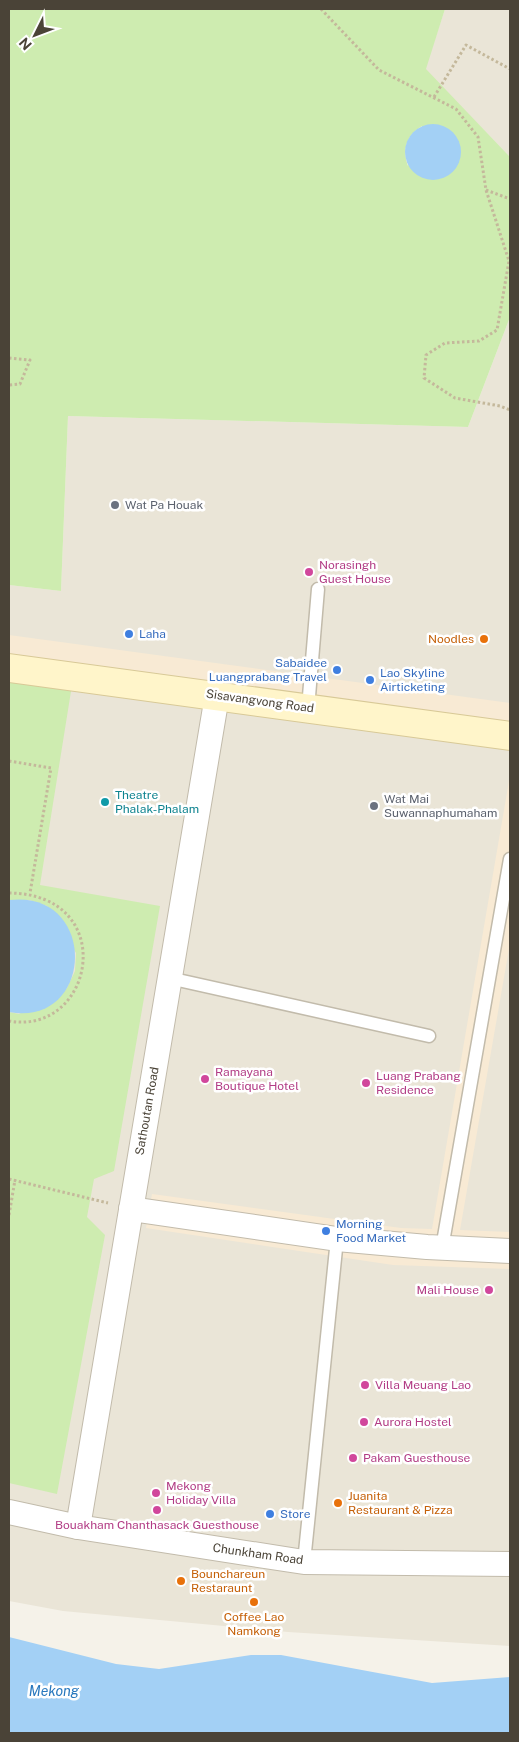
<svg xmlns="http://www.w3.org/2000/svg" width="519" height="1742" viewBox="0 0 519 1742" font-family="'Public Sans',sans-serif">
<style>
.residential{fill:#eae5d7}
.commercial{fill:#f8ead4}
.green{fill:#ceecb0;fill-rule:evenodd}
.water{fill:#a3d0f5}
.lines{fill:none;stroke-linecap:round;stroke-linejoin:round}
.service-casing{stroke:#c2bbab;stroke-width:15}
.minor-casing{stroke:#c2bbab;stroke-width:26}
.secondary-casing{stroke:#d8c997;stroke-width:30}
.path{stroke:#c4b89b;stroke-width:3;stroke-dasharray:2.5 2.5;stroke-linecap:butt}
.service{stroke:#fff;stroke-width:12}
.minor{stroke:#fff;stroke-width:24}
.secondary{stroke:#fff5ca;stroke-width:28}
.worship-dot{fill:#6b7280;stroke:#fff;stroke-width:2}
.hotel-dot{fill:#d1479c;stroke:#fff;stroke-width:2}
.shop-dot{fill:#3f7fe0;stroke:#fff;stroke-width:2}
.food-dot{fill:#e8710a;stroke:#fff;stroke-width:2}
.culture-dot{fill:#0f9aa8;stroke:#fff;stroke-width:2}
.labels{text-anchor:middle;stroke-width:5;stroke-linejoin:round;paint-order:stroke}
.worship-label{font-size:12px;fill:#5b616d;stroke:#fff;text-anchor:start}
.hotel-label{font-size:12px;fill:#b23c85;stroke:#fff;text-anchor:start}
.shop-label{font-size:12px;fill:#366cbe;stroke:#fff;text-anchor:start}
.food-label{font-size:12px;fill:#c56008;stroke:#fff;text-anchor:start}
.street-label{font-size:12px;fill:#4a4337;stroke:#fff}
.culture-label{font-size:12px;fill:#0d838f;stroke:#fff;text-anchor:start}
.water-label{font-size:14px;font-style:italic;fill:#2878be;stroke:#fff}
</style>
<rect width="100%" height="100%" fill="#f5f2e9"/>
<g class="residential">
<path d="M445 9H510V157L425 69Z"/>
<path d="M510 317V1646L288 1632 63 1611 9 1601V585L61 591 68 416 468 427Z"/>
</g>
<g class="commercial">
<path d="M9 635 510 703V746L9 676Z"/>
<path d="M510 775V943L460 1230 510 1232V1269L393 1265 146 1228 152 1194 401 1228 432 1229Z"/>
</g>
<g class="green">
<path d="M9 9H445L426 69 510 157V317L468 427 68 416 61 591 9 585ZM422 126 408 166C402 149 406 136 422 126Z"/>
<path d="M9 676 72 685 40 885 160 906 114 1171 94 1179 87 1217 105 1235 57 1494 9 1483V1012L19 1014 67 988 75 971 76 953 47 906 29 900H9Z"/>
</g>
<g class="water">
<circle cx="433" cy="152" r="28"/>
<path d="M9 900C99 889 95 1028 9 1012Z"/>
<path d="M9 1637 116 1664 159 1669 251 1655H281L432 1683 510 1677V1733H9Z"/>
</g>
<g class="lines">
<g class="service-casing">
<g id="service">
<path d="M308 708 318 589"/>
<path d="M169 978 429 1036"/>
<path d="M442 1248 510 859"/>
<path d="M304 1562 337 1239"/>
</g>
</g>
<g class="minor-casing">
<g id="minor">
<path d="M131 1209 337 1239 427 1247 510 1251"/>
<path d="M9 1512 78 1527 304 1562 510 1564"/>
<path d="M78 1527 217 696"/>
</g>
</g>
<g class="secondary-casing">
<path id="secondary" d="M9 668 510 736"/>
</g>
<g class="path">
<path d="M321 9 379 70 456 109 478 137 486 190 509 261 497 330 479 341 445 343 426 355 424 378 455 398 500 406 510 410"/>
<path d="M434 97 466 45 510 69"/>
<path d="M486 190 510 199"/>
<path d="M9 358 30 360 20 384 9 385"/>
<path d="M9 761 51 768 30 893"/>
<path d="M9 893C120 894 95 1036 9 1021"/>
<path d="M9 1179 108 1203"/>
<path d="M9 1215 15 1180"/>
</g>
<use href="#service" class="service"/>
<use href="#minor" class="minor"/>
<use href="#secondary" class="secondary"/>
</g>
<g class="worship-dot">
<circle cx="115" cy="505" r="5"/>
<circle cx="374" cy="806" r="5"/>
</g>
<g class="hotel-dot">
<circle cx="309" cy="572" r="5"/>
<circle cx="205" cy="1079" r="5"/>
<circle cx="366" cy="1083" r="5"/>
<circle cx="489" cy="1290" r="5"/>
<circle cx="365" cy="1385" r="5"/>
<circle cx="364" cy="1422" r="5"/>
<circle cx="353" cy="1458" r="5"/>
<circle cx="156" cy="1493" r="5"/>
<circle cx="157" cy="1510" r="5"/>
</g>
<g class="shop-dot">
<circle cx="129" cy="634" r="5"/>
<circle cx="337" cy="670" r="5"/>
<circle cx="370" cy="680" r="5"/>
<circle cx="326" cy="1231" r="5"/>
<circle cx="270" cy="1514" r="5"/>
</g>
<g class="food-dot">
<circle cx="484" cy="639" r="5"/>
<circle cx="338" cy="1503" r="5"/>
<circle cx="181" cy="1581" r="5"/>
<circle cx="254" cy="1602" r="5"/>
</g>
<circle class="culture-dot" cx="105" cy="802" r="5"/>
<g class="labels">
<g class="worship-label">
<text x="125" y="509">Wat Pa Houak</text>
<text x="384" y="803">Wat Mai<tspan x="384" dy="14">Suwannaphumaham</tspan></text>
</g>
<g class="hotel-label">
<text x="319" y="569">Norasingh<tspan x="319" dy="14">Guest House</tspan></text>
<text x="215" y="1076">Ramayana<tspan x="215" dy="14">Boutique Hotel</tspan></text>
<text x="376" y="1080">Luang Prabang<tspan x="376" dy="14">Residence</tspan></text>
<text x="479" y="1294" text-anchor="end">Mali House</text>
<text x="375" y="1389">Villa Meuang Lao</text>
<text x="374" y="1426">Aurora Hostel</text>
<text x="363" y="1462">Pakam Guesthouse</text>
<text x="166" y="1490">Mekong<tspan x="166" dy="14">Holiday Villa</tspan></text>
<text x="157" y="1529" text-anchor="middle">Bouakham Chanthasack Guesthouse</text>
</g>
<g class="shop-label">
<text x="139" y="638">Laha</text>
<text x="327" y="667" text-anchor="end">Sabaidee<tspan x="327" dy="14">Luangprabang Travel</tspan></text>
<text x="380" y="677">Lao Skyline<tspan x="380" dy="14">Airticketing</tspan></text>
<text x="336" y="1228">Morning<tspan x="336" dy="14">Food Market</tspan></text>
<text x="280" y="1518">Store</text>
</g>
<g class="food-label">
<text x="474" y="643" text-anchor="end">Noodles</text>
<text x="348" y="1500">Juanita<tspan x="348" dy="14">Restaurant &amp; Pizza</tspan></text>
<text x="191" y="1578">Bounchareun<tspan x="191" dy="14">Restaraunt</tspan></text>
<text x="254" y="1621" text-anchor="middle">Coffee Lao<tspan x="254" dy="14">Namkong</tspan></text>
</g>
<g class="street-label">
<text transform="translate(260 701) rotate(8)" y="4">Sisavangvong Road</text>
<text transform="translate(147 1111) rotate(-80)" y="4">Sathoutan Road</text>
<text transform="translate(258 1554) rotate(8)" y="4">Chunkham Road</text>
</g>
<g class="culture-label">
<text x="115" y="799">Theatre<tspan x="115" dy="14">Phalak-Phalam</tspan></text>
</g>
<g class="water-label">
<text x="54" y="1696">Mekong</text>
</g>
</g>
<rect width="519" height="1742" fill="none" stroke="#4a4337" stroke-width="20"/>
<g transform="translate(35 35) rotate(228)" stroke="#ffffff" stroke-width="4" paint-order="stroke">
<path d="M0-4L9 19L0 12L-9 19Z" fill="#4a4337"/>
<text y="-8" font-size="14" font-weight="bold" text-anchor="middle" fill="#4a4337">N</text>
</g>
</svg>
